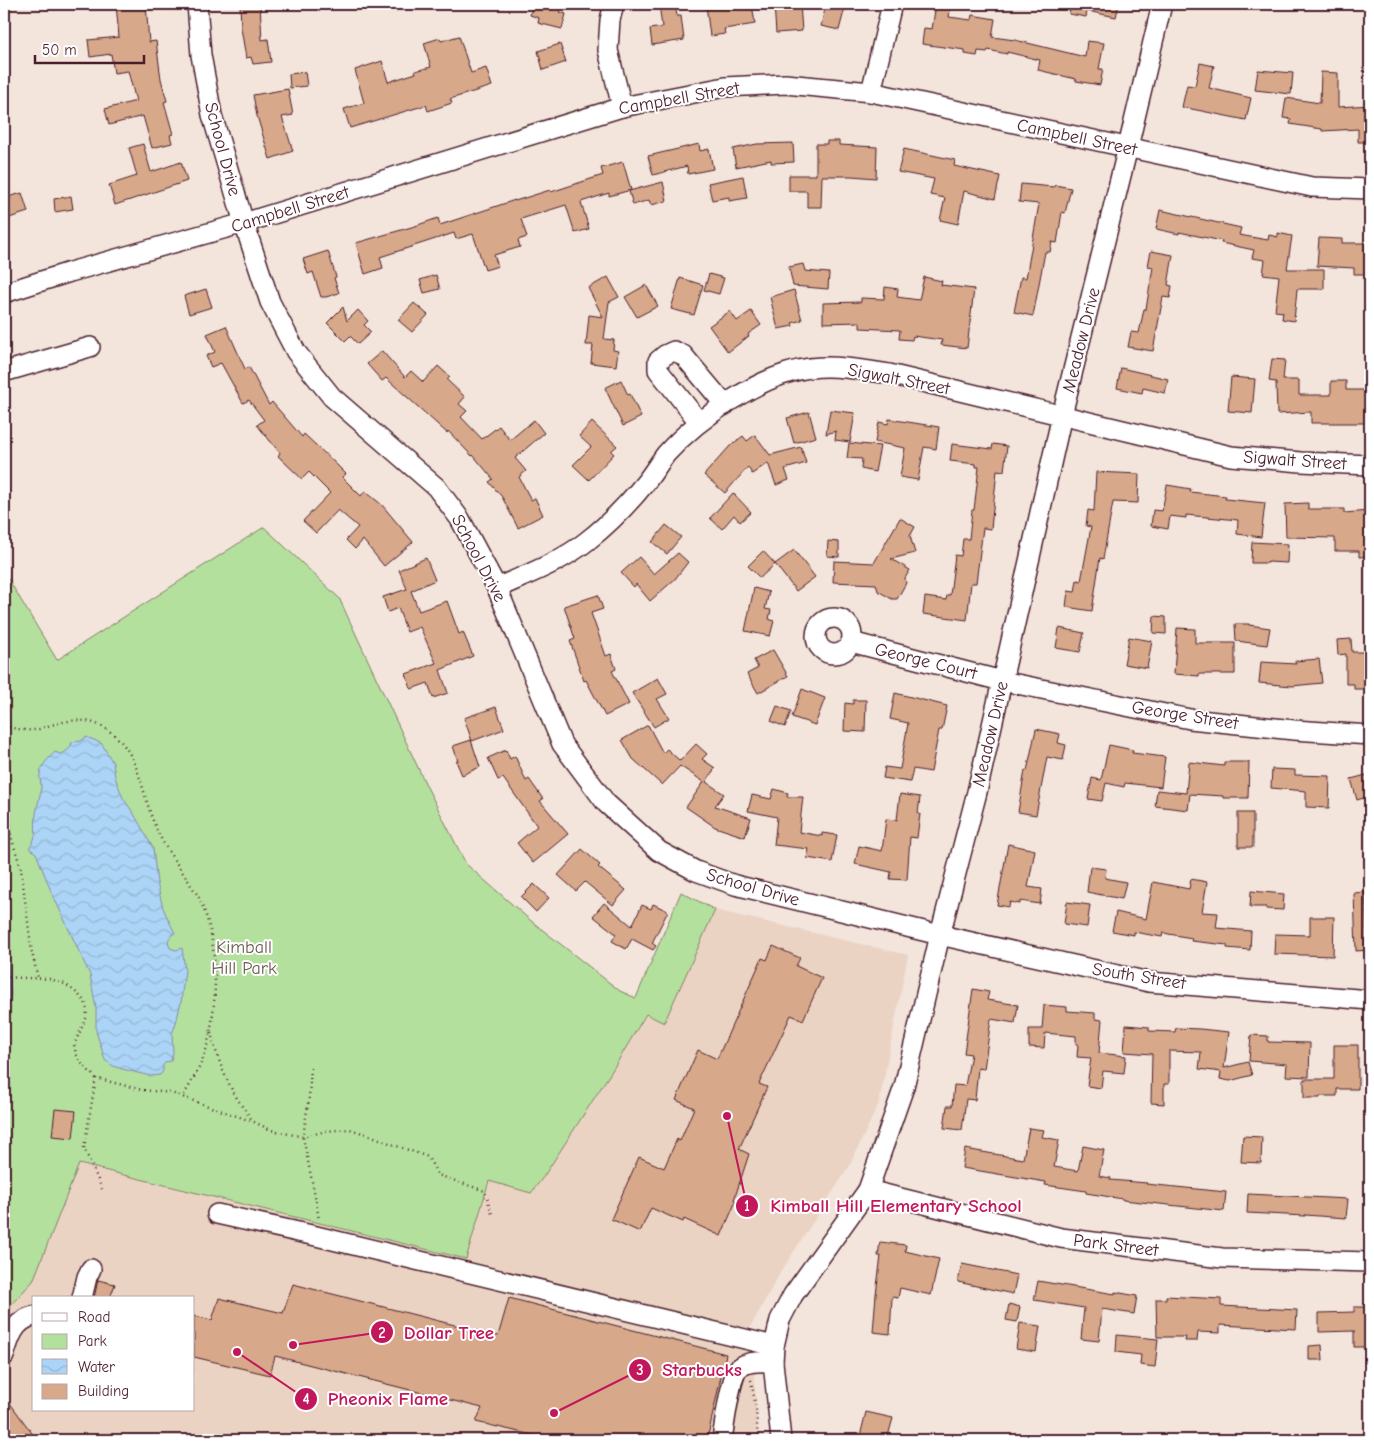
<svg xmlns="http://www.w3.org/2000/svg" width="1374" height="1444" viewBox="0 0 1374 1444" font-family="'Comic Neue',sans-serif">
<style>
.built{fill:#ebd3c3;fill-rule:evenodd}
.park{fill:#b4e09e;stroke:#7f8064}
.water{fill:url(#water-waves);stroke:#848ca5}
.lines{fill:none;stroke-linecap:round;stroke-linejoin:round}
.stream{stroke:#848ca5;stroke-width:4.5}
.building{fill:#d8a88a;stroke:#4a1f2b}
.minor-casing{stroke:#4a1f2b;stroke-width:22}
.path{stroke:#4a1f2b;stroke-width:2.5;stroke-dasharray:1 4;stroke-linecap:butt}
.minor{stroke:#fff;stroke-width:19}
.labels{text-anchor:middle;stroke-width:4;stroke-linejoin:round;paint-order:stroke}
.street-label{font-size:18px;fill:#4a1f2b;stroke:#fff}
.park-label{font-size:18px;fill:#6a594e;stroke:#fff}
.leader{fill:none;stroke:#c2185b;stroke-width:2}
.callout-dot{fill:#c2185b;stroke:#fff;stroke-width:2}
.mark-label{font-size:15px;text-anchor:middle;font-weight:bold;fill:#fff}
.callout-label{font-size:19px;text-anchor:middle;font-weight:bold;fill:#c2185b;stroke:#fff;stroke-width:4;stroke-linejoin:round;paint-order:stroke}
</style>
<defs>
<pattern id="water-waves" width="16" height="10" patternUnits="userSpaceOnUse" patternTransform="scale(1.25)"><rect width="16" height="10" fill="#abd4f6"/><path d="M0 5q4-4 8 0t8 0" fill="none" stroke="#95b6d3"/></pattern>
</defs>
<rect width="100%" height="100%" fill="#f3e5dc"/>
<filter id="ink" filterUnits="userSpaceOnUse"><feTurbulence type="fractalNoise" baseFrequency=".02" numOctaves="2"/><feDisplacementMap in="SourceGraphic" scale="10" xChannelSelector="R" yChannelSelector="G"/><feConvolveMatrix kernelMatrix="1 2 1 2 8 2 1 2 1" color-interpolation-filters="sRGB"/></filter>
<g filter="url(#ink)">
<path class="built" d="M715 910 908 955 879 1103 849 1167 780 1273 750 1328 753 1350 758 1440H4V1312L33 1280 78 1164 465 1259 490 1181 531 1193 544 1176 615 1066 646 1014 664 1022ZM34 1298H194V1410H34Z"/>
<path class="park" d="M264 527 339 598 427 787 466 864 530 920 620 991 636 998 681 892 715 910 664 1023 646 1014 615 1066 544 1176 531 1193 489 1181 466 1259 79 1164 33 1281 4 1312V572L57 660Z"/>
<path class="water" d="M86 737 94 740 102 744 113 763 115 777 123 798 134 814 153 848 157 883 163 908 169 921 175 933C168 937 167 941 170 948L176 950 182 948 185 970 181 1002 176 1023 172 1034 173 1053 171 1061 166 1062 163 1065V1071L160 1075 150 1076 122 1069 113 1066 105 1060 96 1031V1009L90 975 51 891 36 853 29 848C39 835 34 828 36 814 37 805 41 795 41 786 41 782 39 778 40 774 41 765 49 758 55 752L60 754C67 752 70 749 72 742L81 741Z"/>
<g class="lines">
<path class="stream" d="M4 867 7 879 6 941 9 994 4 1022"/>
</g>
<g class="building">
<path d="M116 4H131V5L146 4 149 42 156 41 161 79 167 101 164 102 173 134 170 135 172 143 152 148 143 116 109 125 105 109 136 101 128 71 114 73 111 54 90 57 88 40 119 37Z"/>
<path d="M240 4H260L262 40 268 39 271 62 253 64 251 57 246 58 241 28Z"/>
<path d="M533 4H563L560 12 566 14 562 29 538 23 539 18 530 15Z"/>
<path d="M659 4H675L677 16H681L684 40 652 45 650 29 662 27Z"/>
<path d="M719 4H752L755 24 724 29 725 34 710 36 706 5Z"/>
<path d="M774 4H800L802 31 776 33Z"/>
<path d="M826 4H846L839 30 821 26Z"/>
<path d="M936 4H951L949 17 971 20 972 15 995 19 992 37 1015 40 1085 57 1087 41 1104 43 1099 69H1103L1100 85 1076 81V79L1038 70 1040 60 1007 52V54L988 50 987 52 978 51 977 56 965 54V50L922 44 924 28 932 29Z"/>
<path d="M1071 4H1119L1116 17 1087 11 1086 17 1069 14Z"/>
<path d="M459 36 471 73 486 68 492 86 450 99 452 103 428 111 426 105 350 128 344 109 364 103 355 70 382 61 388 82 416 73 415 71 431 67 424 43 440 38 441 41Z"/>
<path d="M560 44 566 62 543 70 538 51Z"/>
<path d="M1200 63 1214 66 1209 88 1251 98 1246 120 1182 107 1187 85 1195 86Z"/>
<path d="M1258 70 1293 73 1291 94 1255 90Z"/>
<path d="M305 72 307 86 290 88 289 74Z"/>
<path d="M1321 72 1338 73V107L1370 105V142H1358V129L1322 131V129L1290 124 1291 119 1283 118 1286 98 1320 103Z"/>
<path d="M288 89 293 115 282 117 293 151 270 159 257 116 253 95Z"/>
<path d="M827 141H839V145L877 147 876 178 852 176H822L821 207H807V191H789V175H816V144H827Z"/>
<path d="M793 143 794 162 771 163V160L736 167 733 149 757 144Z"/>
<path d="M143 144 151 172 181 162 187 181 115 205 109 185 137 176 129 148Z"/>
<path d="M699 144 700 151 709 149 713 169 688 174 687 166 653 175 648 156Z"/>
<path d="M904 149 955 160 954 166 1000 176 995 199 964 191 958 224 940 220 945 198 930 195 934 179 898 172Z"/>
<path d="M623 162 631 190 609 196V193L581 202 589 229 575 233 566 205 521 219 527 237 518 240 520 247 494 255 498 266 485 270 473 234 456 239 454 233 380 257 383 268 365 274 356 243 415 226 438 218 440 225 515 200V201L550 190 551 192 603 175 601 168Z"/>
<path d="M743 176 747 198 729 201V197L712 200 708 183Z"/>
<path d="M663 182 667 201 651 205 649 200 633 205 629 191Z"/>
<path d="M1021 184 1054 187 1055 185 1071 188 1065 213 1062 212 1057 243 1052 242 1050 252H1045L1033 316 1014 312 1021 277 1026 278 1039 204 1019 202Z"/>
<path d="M22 193 28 212 6 219 4 212V198Z"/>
<path d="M71 196 73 209 55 212 54 199Z"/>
<path d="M1160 210 1241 228 1239 235 1268 240 1269 235 1278 237V233L1292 236 1287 269H1324V289H1297L1294 321 1282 319 1283 312 1275 311 1279 276 1263 274 1265 260 1252 258 1254 250 1221 243 1222 241 1179 232V234L1156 229Z"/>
<path d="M1319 238 1342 239V243H1370V274H1354V268L1317 266Z"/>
<path d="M328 251 336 277 334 278 339 293 326 297H321L313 272 308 274 303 259Z"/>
<path d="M1151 251 1173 255 1168 285 1172 286 1170 298 1163 297 1153 351 1128 347 1131 332 1139 333 1144 309H1146L1153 267 1148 266Z"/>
<path d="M803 264 805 271 829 273 828 289 793 286 789 267Z"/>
<path d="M709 274 724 278 719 294 704 290Z"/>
<path d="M436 275 440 289 424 293 420 280Z"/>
<path d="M608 277 619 297 609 302 604 339 614 340 613 350 618 351 616 366 591 363 593 345H586L589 315 603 317 588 288Z"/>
<path d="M924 277 942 281 941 285 974 289 967 348 941 345 942 340 913 336 912 340 899 339 900 330 860 328V322L823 323V303L861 302V298L884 299 885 287 898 289 897 297 919 300Z"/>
<path d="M680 278 703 285 694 315 671 309Z"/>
<path d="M646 285 658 306 637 317 625 297Z"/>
<path d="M206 289 212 307 189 314 184 296Z"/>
<path d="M794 290 802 320 792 323 793 326 778 329 770 297Z"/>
<path d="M414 303 428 315 412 332 398 320Z"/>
<path d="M343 307 347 321 358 310 368 321 364 325 371 332 358 344 350 336 345 341 327 323Z"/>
<path d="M730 311 737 321 751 311 761 325 748 334 749 336 728 352 709 326Z"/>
<path d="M226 326 245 369 249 367 269 405 272 402 302 437 304 434 336 464 346 474 342 477 361 496 365 491 382 505 413 542 384 566 363 540 355 549 346 540 358 527 338 510 316 533 303 521 330 493 309 472 302 479 278 456 280 453 257 425 264 420 249 400 243 403 221 363 211 367 206 356 215 352 207 334Z"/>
<path d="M382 351 405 377 411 371 423 382 438 366 450 377 447 380 465 397 459 404 467 411 461 417 482 439 499 426 510 440 534 420 544 433 515 458 526 471 519 477 531 500 535 498 543 515 518 528 502 497 489 482 493 479 473 455 472 456 448 431 447 433 386 378 382 381 367 364Z"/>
<path d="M1272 359 1285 360 1283 380H1299V395H1331V381H1346V390H1370V423H1311V412L1277 414 1276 382 1269 381Z"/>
<path d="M1121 368 1168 379 1165 393 1143 388 1142 393 1117 388Z"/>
<path d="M1231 377 1255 379 1252 413 1228 411Z"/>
<path d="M621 380 628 395 630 394 641 417 623 426 605 388Z"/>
<path d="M830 410 855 413 850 442 835 440 836 431 826 434Z"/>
<path d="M809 412 816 437 794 443 787 418Z"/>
<path d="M889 419 939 427 936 449 924 447 918 480 900 477 905 448 875 442 879 422 888 424Z"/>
<path d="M592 422 617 446 611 451 614 454 589 480 573 465 591 447 579 436Z"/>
<path d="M755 435 770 455 801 447 806 463 785 469 789 480 776 485 768 463 752 474 748 467 725 493 704 475 730 446 743 436 747 441Z"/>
<path d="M849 443 880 446 875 472 861 469 862 459 847 458Z"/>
<path d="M952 444 992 449 993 444 1007 446 1004 471 997 470 991 529 983 528 976 583H971L967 620 923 614 925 597 946 600 947 595H950L955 555 961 556 963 539H969L972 510H974L979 467H976V464L950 461Z"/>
<path d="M1096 472 1139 474 1138 503 1113 502 1103 559 1100 558 1092 611 1066 607 1068 591 1075 592 1077 580 1081 581 1091 527 1086 526 1088 510 1094 511Z"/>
<path d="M1167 485 1191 489 1190 492 1226 496 1225 499 1265 503 1261 537 1237 534 1238 520 1186 515V518L1170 516 1168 529 1151 526 1153 510 1162 511Z"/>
<path d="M733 493 751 512 740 522 734 515 722 529 710 518Z"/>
<path d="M1308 503V509H1344V513L1370 511V556L1359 557V551H1335V538L1286 537 1285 504Z"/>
<path d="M900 518 915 527 910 536 915 553 891 559 910 570 905 578 906 583 897 599H892L878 591 876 584 833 582 834 561 874 563Z"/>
<path d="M666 525 681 537 667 554 652 542Z"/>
<path d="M828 541 839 542V557L827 556Z"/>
<path d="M1252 542 1288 544 1287 563 1268 562V563H1251Z"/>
<path d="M794 550 815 577 796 591 775 564Z"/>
<path d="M763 551 775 564 760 578 748 566Z"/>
<path d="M678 553 688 562 675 579 650 601 636 584 634 587 621 573 639 557 654 574Z"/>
<path d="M426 558 435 580 411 591 419 611 447 601 459 634 463 632 473 656 440 670 448 693 433 698 428 683 411 689 406 674 436 663 420 627 407 632 398 608 388 612 383 597 407 589 399 570Z"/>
<path d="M754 588 769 592 765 609 771 610 769 619 774 621 770 636 745 631Z"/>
<path d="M598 595 603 609 591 613 606 656 611 654 616 669 612 671 629 704 605 716 586 680 584 681 570 641 575 639 564 606Z"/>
<path d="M1154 616 1166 617V634L1153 633Z"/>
<path d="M1235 624H1249V625L1270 628 1267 645 1236 641Z"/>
<path d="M1059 628 1084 633 1080 652 1056 648Z"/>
<path d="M1177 628 1195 629V643H1235V674H1199V676L1174 674Z"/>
<path d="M1129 637 1152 641 1147 668 1124 664Z"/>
<path d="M1351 639 1352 652H1370L1369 689H1354V684H1346V654L1338 655 1337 640Z"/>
<path d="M773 650 788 676 758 693 747 674 758 668 754 660Z"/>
<path d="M1319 659 1322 683 1292 686 1259 683 1261 662 1296 664 1295 661Z"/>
<path d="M658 678 667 694 657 699 669 718 654 727 632 693Z"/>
<path d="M802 689 825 698 815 725 792 717Z"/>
<path d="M895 693 947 706 942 730H939L931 772 913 769 910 782 883 778 885 767 900 769 908 723 890 719Z"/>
<path d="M853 700H866L865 732 844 731 845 703 853 704Z"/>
<path d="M777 706 791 711 785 727 771 721Z"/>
<path d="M496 707 504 729 472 741 464 718Z"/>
<path d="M648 725 663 753 667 749 680 761 696 744 707 754 702 759 715 768 706 782 724 794 715 806 751 818 745 837 715 827 686 807 704 782 680 766 662 785 633 759 622 740Z"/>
<path d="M1036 729 1060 734 1058 743 1066 745 1063 760 1047 757 1036 815 1018 812 1025 770 1027 771Z"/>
<path d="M471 740 480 767 462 775 456 761H458L453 746Z"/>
<path d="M1109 745 1133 750 1132 753 1165 757 1161 787 1125 783 1124 787 1106 783 1102 801 1088 799 1092 778 1101 780Z"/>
<path d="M506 750 510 759 515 756 526 781 529 779 543 799 540 801 568 834 533 863 517 843 537 826 503 778 498 780 488 758Z"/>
<path d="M1189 762 1224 766V762H1249L1248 798H1223V796L1190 794 1188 810 1155 806 1157 790 1186 793Z"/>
<path d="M1272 769 1295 770V775L1330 776 1329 808 1306 807V791L1271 788Z"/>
<path d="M1370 774V796L1357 800 1351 779Z"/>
<path d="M774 789 788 793 787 797H803L799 832 822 836V833L837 835 832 862 807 858 809 849 774 845 777 817 748 811 752 795 771 799Z"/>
<path d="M900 794 920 797 918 814H920L917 838 910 837 907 880 890 879 891 872 855 864 859 846 882 851 886 819 897 820Z"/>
<rect x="1238" y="813" width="15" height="34"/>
<path d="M1008 844 1035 850 1028 887 1042 889 1040 904 1020 901V904L1010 902 1009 907 997 905Z"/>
<path d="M582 849 600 865 598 867 626 890 613 905 585 882 576 891 558 875Z"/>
<path d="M1090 867 1106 869 1105 878 1126 882 1122 899 1087 892Z"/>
<path d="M1191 879 1207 882 1202 912 1218 913 1216 928 1251 931 1250 950 1227 948V945L1191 941 1192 938 1163 933 1162 937 1134 932V935L1112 931 1116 912 1146 919 1153 882 1189 889Z"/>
<path d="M534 884 549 898 536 912 521 897Z"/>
<path d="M1251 891 1284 894 1283 910 1266 909V907H1250Z"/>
<path d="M1365 892 1367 931H1370V950L1356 951 1354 893Z"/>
<path d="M1067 902 1090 905 1087 927 1064 924Z"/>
<path d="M604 903 632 926 642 905 651 909 653 904 668 911 652 943 656 946 653 950 632 939 626 949 612 941 616 934 593 916Z"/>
<path d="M1310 917H1334L1333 956 1274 954 1275 934 1310 935Z"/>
<path d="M773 946 800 958 796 966 822 978 803 1020 791 1015 759 1084 767 1087 739 1149 749 1154 734 1200 736 1201 721 1236 684 1219 683 1222 651 1208 640 1232 611 1219 639 1157 664 1168 677 1139 680 1141 694 1108 676 1100 698 1050 717 1059 762 958 767 960Z"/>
<path d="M973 989 989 992 987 1000 1018 1005 1015 1023 991 1019 984 1069 978 1068 975 1100 966 1099 962 1130 944 1128 947 1106H952L954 1085 965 1086 971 1054 964 1053Z"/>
<path d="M1044 1005 1067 1007V1011L1095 1013V1019L1102 1020 1099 1053 1126 1056 1124 1073 1103 1071 1101 1088 1087 1086 1091 1058 1077 1057 1078 1044H1076V1036L1045 1033 1044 1048 1029 1047V1029H1042Z"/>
<path d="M1126 1025 1149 1027V1031L1175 1032 1176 1028 1200 1029 1229 1032 1224 1068 1248 1062 1252 1075 1230 1081 1220 1079 1221 1072 1199 1069 1201 1052 1169 1051V1084H1164V1104L1151 1103 1152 1054 1124 1052Z"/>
<path d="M1251 1035 1268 1036V1042L1310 1043 1309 1077 1286 1076 1287 1064 1249 1061Z"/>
<path d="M1334 1045H1358V1089H1337V1096H1320V1098H1304V1079H1334Z"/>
<path d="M55 1109 76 1111 73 1138 52 1136Z"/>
<path d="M1029 1128 1044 1130 1042 1137 1059 1140 1054 1167 1078 1171 1083 1146 1104 1150 1099 1176 1111 1178 1110 1180 1147 1183 1146 1184 1226 1192 1224 1211 1123 1200V1199L1086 1193V1191L1045 1185 1046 1182 962 1168 965 1149 1023 1159Z"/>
<path d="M1243 1136 1262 1137 1261 1163 1241 1162Z"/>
<path d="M1248 1194 1348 1199 1346 1218 1305 1215V1216L1247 1213Z"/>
<path d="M880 1242 906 1245 905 1251 939 1259 931 1295 900 1288 898 1298 892 1297 890 1334 873 1332 876 1294 881 1256H878Z"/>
<path d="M962 1264 1017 1275 1013 1294 958 1282Z"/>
<path d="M98 1280 115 1284 110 1298H94Z"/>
<path d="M1038 1281 1115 1294V1292L1137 1296 1134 1314 1102 1309 1099 1341 1081 1339 1084 1308 1034 1300Z"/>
<path d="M293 1284 498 1336 509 1298 726 1354 707 1440H554L476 1422 482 1408 275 1356 270 1375 194 1357V1316L212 1320 219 1298 283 1313Z"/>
<path d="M1166 1296 1221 1299V1306L1297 1310 1296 1329 1220 1325V1333L1198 1332 1197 1341H1185L1186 1337H1157L1156 1299H1166Z"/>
<path d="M1009 1304 1020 1307 1017 1322 1006 1320Z"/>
<path d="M1354 1307H1370V1347H1354V1331L1319 1332V1313L1354 1312Z"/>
<path d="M1020 1323 1040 1326 1036 1352 1016 1349Z"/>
<path d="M1117 1335 1158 1339 1155 1367 1140 1365 1141 1355 1116 1352Z"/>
<path d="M1322 1345 1323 1360H1309V1346Z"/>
<path d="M4 1395 37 1440H4Z"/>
<path d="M866 1412 893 1418 887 1440H859Z"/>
</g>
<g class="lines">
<g class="minor-casing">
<g id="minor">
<path d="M197 4 201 55 212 115 244 223 270 302 296 352 332 397 436 487 460 519 497 588 562 744 606 803 659 851 696 871 735 885 940 935 1149 982 1370 1000"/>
<path d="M614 4 610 20 608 50 622 107"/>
<path d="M871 92 892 4"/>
<path d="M4 293 70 272 244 223 622 107 725 87 785 84 871 92 1312 187 1370 189"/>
<path d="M4 372 90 347"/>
<path d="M699 422 658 370V361L665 355 674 351 683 355 725 405"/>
<path d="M497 588C528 574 561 562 587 541 609 524 629 503 646 482 653 473 659 463 666 454 698 418 762 374 810 368 837 365 863 370 889 374L1231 456 1301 462 1370 465"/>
<circle cx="834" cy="636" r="18"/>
<path d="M851 642 1002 681 1190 719 1294 730 1370 735"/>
<path d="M868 1190 1061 1238 1222 1258 1370 1262"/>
<path d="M217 1214 316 1236 774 1346"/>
<path d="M82 1298 87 1277 91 1269"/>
<path d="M4 1356C9 1339 14 1320 34 1316"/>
<path d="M722 1440C724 1427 731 1374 739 1368 748 1360 762 1362 773 1362"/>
<path d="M781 1440 773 1362 774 1346 780 1320 793 1295 868 1190 904 1087 940 935 977 792 1062 415 1128 147 1162 4"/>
</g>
</g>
<g class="path">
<path d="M4 726C13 728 24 731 34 730 38 730 44 727 48 726 67 720 85 717 103 727 141 749 140 791 156 828 164 847 178 865 189 882 192 888 197 893 199 898 220 941 218 1006 206 1050 201 1067 191 1083 182 1098"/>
<path d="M4 744 8 760 11 836 21 869 32 953 38 978"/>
<path d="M4 977 50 979 65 984 78 994 85 1002 87 1010 86 1018 74 1045 76 1054 81 1063 96 1078 142 1090 171 1093 254 1122 271 1130 303 1137 326 1131 350 1129 372 1136 397 1146 428 1157 438 1175 485 1191 492 1214"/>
<path d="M211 1032C219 1067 231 1093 253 1121"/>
<path d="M311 1068 309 1097 303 1137 316 1201 319 1220"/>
<path d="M96 1078 84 1148 102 1189"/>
<path d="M751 1380 756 1408 758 1440"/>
</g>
<use href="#minor" class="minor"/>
</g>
</g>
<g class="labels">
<g class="street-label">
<text transform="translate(679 98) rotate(-10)" y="6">Campbell Street</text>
<text transform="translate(1077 137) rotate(12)" y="6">Campbell Street</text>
<text transform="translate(223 149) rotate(75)" y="6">School Drive</text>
<text transform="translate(290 209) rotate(-17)" y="6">Campbell Street</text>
<text transform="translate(1081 340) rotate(-76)" y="6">Meadow Drive</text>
<text transform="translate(899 379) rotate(11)" y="6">Sigwalt Street</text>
<text transform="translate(1295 460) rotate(4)" y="6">Sigwalt Street</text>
<text transform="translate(479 558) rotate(62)" y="6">School Drive</text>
<text transform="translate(926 661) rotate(14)" y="6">George Court</text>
<text transform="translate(1185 715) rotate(9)" y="6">George Street</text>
<text transform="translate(990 734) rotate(-77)" y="6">Meadow Drive</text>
<text transform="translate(753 887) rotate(16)" y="6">School Drive</text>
<text transform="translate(1139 976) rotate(9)" y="6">South Street</text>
<text transform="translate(1116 1245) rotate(7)" y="6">Park Street</text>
</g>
<g class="park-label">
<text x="244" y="953">Kimball<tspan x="244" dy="21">Hill Park</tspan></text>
</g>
</g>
<path class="leader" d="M727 1116L747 1206M293 1345L382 1332M554 1413L640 1370M237 1352L306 1399"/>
<g class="callout-dot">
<circle cx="727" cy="1116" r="5"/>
<circle cx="293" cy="1345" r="5"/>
<circle cx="554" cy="1413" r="5"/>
<circle cx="237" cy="1352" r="5"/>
<circle cx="747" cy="1206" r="12"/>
<circle cx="382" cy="1332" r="12"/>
<circle cx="640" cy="1370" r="12"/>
<circle cx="306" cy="1399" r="12"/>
</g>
<g class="mark-label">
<text x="747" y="1211">1</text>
<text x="382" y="1338">2</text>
<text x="640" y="1375">3</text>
<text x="306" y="1404">4</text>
</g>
<g class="callout-label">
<text x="896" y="1212">Kimball Hill Elementary School</text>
<text x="449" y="1339">Dollar Tree</text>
<text x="702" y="1376">Starbucks</text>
<text x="388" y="1405">Pheonix Flame</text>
</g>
<rect width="1374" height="1444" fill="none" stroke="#fff" stroke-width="20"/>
<rect x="10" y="10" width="1354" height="1424" fill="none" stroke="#4a1f2b" stroke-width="2" filter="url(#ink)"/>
<rect x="32" y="1296" width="162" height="115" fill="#ffffff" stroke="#b7a5aa"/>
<rect x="42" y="1313" width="25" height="8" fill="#ffffff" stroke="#b7a5aa"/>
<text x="78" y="1322" font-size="15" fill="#4a1f2b">Road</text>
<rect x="42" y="1334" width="25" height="15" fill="#b4e09e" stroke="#b7a5aa"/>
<text x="78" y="1346" font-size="15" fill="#4a1f2b">Park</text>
<rect x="42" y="1359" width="25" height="15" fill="url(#water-waves)" stroke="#b7a5aa"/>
<text x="78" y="1372" font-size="15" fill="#4a1f2b">Water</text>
<rect x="42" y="1384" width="25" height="15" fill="#d8a88a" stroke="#b7a5aa"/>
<text x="78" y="1396" font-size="15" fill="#4a1f2b">Building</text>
<path d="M35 55v8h109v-8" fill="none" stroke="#4a1f2b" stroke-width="2.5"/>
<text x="42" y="55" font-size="15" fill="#4a1f2b" stroke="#ffffff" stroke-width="4" paint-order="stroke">50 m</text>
</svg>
